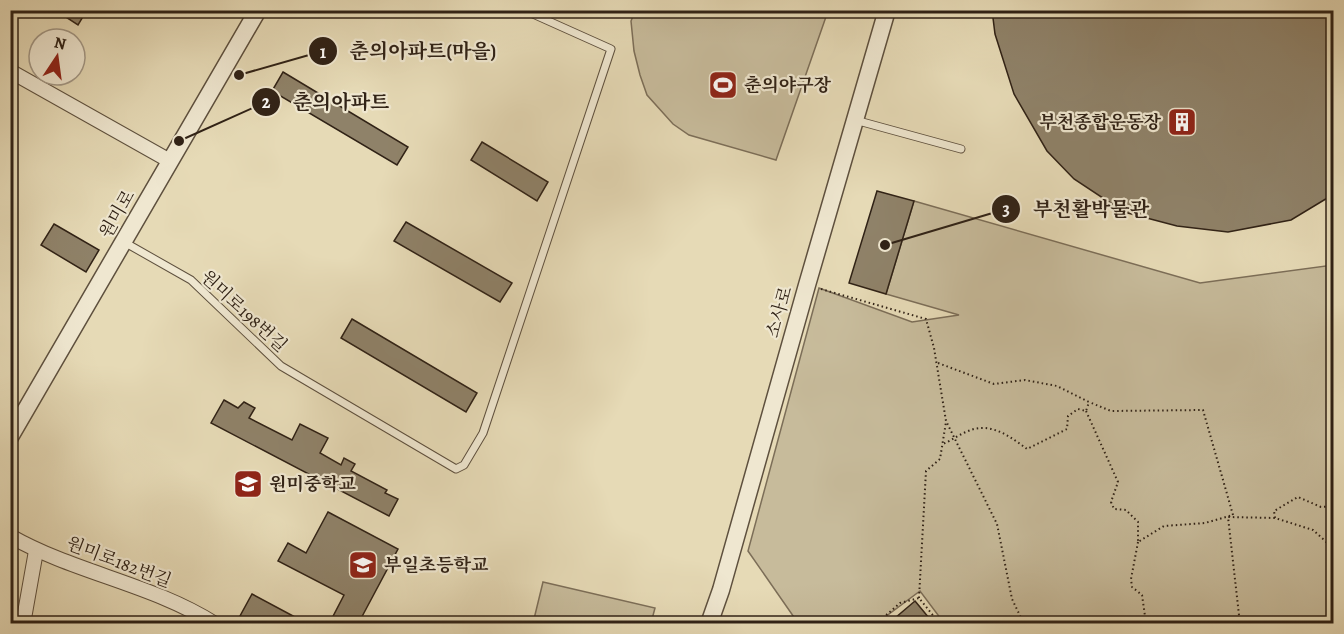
<svg xmlns="http://www.w3.org/2000/svg" width="1344" height="634" viewBox="0 0 1344 634" font-family="Alegreya,'Noto Serif KR',serif">
<style>
.green{fill:#c7bb9b;stroke:#7c6e58;stroke-width:1.5}
.building{fill:#8f8269;stroke:#302216;stroke-width:1.5}
.lines{fill:none;stroke-linecap:round;stroke-linejoin:round}
.service-casing{stroke:#5e503e;stroke-width:9}
.minor-casing{stroke:#5e503e;stroke-width:16}
.tertiary-casing{stroke:#5e503e;stroke-width:19}
.path{stroke:#302216;stroke-width:2;stroke-dasharray:1.5 3;stroke-linecap:butt}
.service{stroke:#efe7d0;stroke-width:7}
.minor{stroke:#efe7d0;stroke-width:14}
.tertiary{stroke:#efe7d0;stroke-width:16}
.labels{text-anchor:middle;stroke-width:4.5;stroke-linejoin:round;paint-order:stroke}
.poi-label{font-size:18px;font-weight:bold;fill:#302216;stroke:#efe7d0;text-anchor:start}
.street-label{font-size:18px;fill:#302216;stroke:#efe7d0}
.leader{fill:none;stroke:#302216;stroke-width:2}
.callout-dot{fill:#302216;stroke:#efe7d0;stroke-width:2}
.mark-label{font-size:18px;text-anchor:middle;font-weight:bold;fill:#fff}
.callout-label{font-size:20px;text-anchor:middle;font-weight:bold;fill:#302216;stroke:#efe7d0;stroke-width:4.5;stroke-linejoin:round;paint-order:stroke}
</style>
<rect width="100%" height="100%" fill="#e6dab6"/>
<filter id="stains"><feTurbulence type="fractalNoise" baseFrequency=".00333" numOctaves="4"/><feColorMatrix values="0 0 0 0 .2 0 0 0 0 .09 0 0 0 0 .02 0 0 0 .5 -.17"/></filter>
<radialGradient id="worn" r=".72"><stop offset=".6" stop-color="#630" stop-opacity="0"/><stop offset="1" stop-color="#630" stop-opacity=".3"/></radialGradient>
<g class="green">
<path d="M635 11H828L776 160 689 135 673 124 647 95 640 75 634 51 631 21Z"/>
<path d="M914 201 1200 283 1333 265V623H944L920 591 877 623H798L748 551 819 288 912 322 959 315 886 294Z"/>
<path d="M543 582 655 608 651 623H533Z"/>
</g>
<g class="building">
<path d="M55 10H87L78 25Z"/>
<path d="M992 10H1334V194L1291 220 1228 232 1177 226 1124 212 1074 179 1047 151 1014 94 995 34Z"/>
<path d="M283 72 408 147 397 165 272 91Z"/>
<path d="M482 142 548 182 537 201 471 160Z"/>
<path d="M877 191 914 201 886 294 849 283Z"/>
<path d="M406 222 512 283 500 302 394 241Z"/>
<path d="M54 224 99 250 86 272 41 245Z"/>
<path d="M352 319 477 393 466 412 341 338Z"/>
<path d="M224 400 238 408 244 402 255 408 249 418 292 440 300 424 328 438 320 453 341 465 344 458 355 464 351 471 387 490 385 493 398 499 389 516 211 423Z"/>
<path d="M328 512 398 549 358 624H329L344 595 278 561 288 543 306 553Z"/>
<path d="M252 594 308 624H254L240 616Z"/>
<path d="M915 601 934 624H888Z"/>
</g>
<g class="lines">
<g class="service-casing">
<g id="service">
<path d="M855 120 961 149"/>
<path d="M124 242 191 280 281 366 456 469 464 465 483 433 611 49 524 10"/>
</g>
</g>
<g class="minor-casing">
<g id="minor">
<path d="M10 71 170 161"/>
<path d="M10 536C75 573 152 584 215 624"/>
<path d="M23 624 36 551"/>
</g>
</g>
<g class="tertiary-casing">
<g id="tertiary">
<path d="M10 437 258 10"/>
<path d="M709 624 721 590 807 285 887 10"/>
</g>
</g>
<g class="path">
<path d="M821 289 926 319 934 348 946 421 997 524 1012 599 1024 624"/>
<path d="M938 363 994 384 1025 380 1057 386 1089 402 1086 411 1078 409 1068 416 1067 429 1027 449C1012 438 994 424 974 429 963 432 952 440 943 444"/>
<path d="M1086 411 1118 482 1111 502 1114 509 1126 510 1138 522V542L1164 526 1205 523 1233 515 1203 410 1111 411 1089 402"/>
<path d="M1275 518 1274 511 1298 497 1321 507 1334 506"/>
<path d="M1138 542 1131 579 1132 587 1142 595 1146 623"/>
<path d="M919 598 926 471 940 459 946 422"/>
<path d="M876 624 900 603 919 598 940 624"/>
<path d="M1240 624 1228 517 1275 518 1313 530 1334 549"/>
</g>
<use href="#service" class="service"/>
<use href="#minor" class="minor"/>
<use href="#tertiary" class="tertiary"/>
</g>
<defs>
<g id="stadium-square" transform="scale(1.5)"><rect x="-9" y="-9" width="18" height="18" rx="4" fill="#8f2418" stroke="#efe7d0"/><path d="M0-5a6.5 5 0 1 0 0 10a6.5 5 0 1 0 0-10ZM-3.5-1.8h7v3.6h-7Z" fill="#fff"/></g>
<g id="building-square" transform="scale(1.5)"><rect x="-9" y="-9" width="18" height="18" rx="4" fill="#8f2418" stroke="#efe7d0"/><path d="M-4-6H4V6H1V3H-1V6H-4ZM-2.5-4.3h1.7v1.8h-1.7ZM.8-4.3h1.7v1.8H.8ZM-2.5-1h1.7V.8h-1.7ZM.8-1h1.7V.8H.8Z" fill="#fff"/></g>
<g id="school-square" transform="scale(1.5)"><rect x="-9" y="-9" width="18" height="18" rx="4" fill="#8f2418" stroke="#efe7d0"/><path d="M0-5L7-2L0 1L-7-2ZM-4 1L0 2.5L4 1V4Q0 6-4 4Z" fill="#fff"/></g>
</defs>
<g fill-rule="evenodd">
<use href="#stadium-square" x="723" y="85"/>
<use href="#building-square" x="1182" y="122"/>
<use href="#school-square" x="248" y="484"/>
<use href="#school-square" x="363" y="565"/>
</g>
<g class="labels">
<g class="poi-label">
<text x="744" y="91">춘의야구장</text>
<text x="1161" y="128" text-anchor="end">부천종합운동장</text>
<text x="269" y="490">원미중학교</text>
<text x="384" y="571">부일초등학교</text>
</g>
<g class="street-label">
<text transform="translate(117 214) rotate(-60)" y="6">원미로</text>
<text transform="translate(244 311) rotate(43)" y="6">원미로198번길</text>
<text transform="translate(779 312) rotate(-74)" y="6">소사로</text>
<text transform="translate(119 562) rotate(21)" y="6">원미로182번길</text>
</g>
</g>
<path class="leader" d="M239 75L323 51M179 141L266 102M885 245L1006 209"/>
<g class="callout-dot">
<circle cx="239" cy="75" r="6"/>
<circle cx="179" cy="141" r="6"/>
<circle cx="885" cy="245" r="6"/>
<circle cx="323" cy="51" r="15"/>
<circle cx="266" cy="102" r="15"/>
<circle cx="1006" cy="209" r="15"/>
</g>
<g class="mark-label">
<text x="323" y="58">1</text>
<text x="266" y="108">2</text>
<text x="1006" y="215">3</text>
</g>
<g class="callout-label">
<text x="423" y="58">춘의아파트(마을)</text>
<text x="341" y="109">춘의아파트</text>
<text x="1091" y="216">부천활박물관</text>
</g>
<rect width="1344" height="634" fill="none" stroke="#e6dab6" stroke-width="36"/>
<rect x="12" y="12" width="1320" height="610" fill="none" stroke="#302216" stroke-width="3"/>
<rect x="18" y="18" width="1308" height="598" fill="none" stroke="#302216" stroke-width="1.5"/>
<g transform="translate(57 57) rotate(13)"><circle r="28" fill="#efe7d0" stroke="#a39886" stroke-width="1.5"/>
<path d="M0-4.5L10 22L0 15L-10 22Z" fill="#8f2418"/>
<text y="-9" font-size="16" font-weight="bold" text-anchor="middle" fill="#302216">N</text>
</g>
<rect width="100%" height="100%" filter="url(#stains)"/>
<rect width="100%" height="100%" fill="url(#worn)"/>
</svg>
